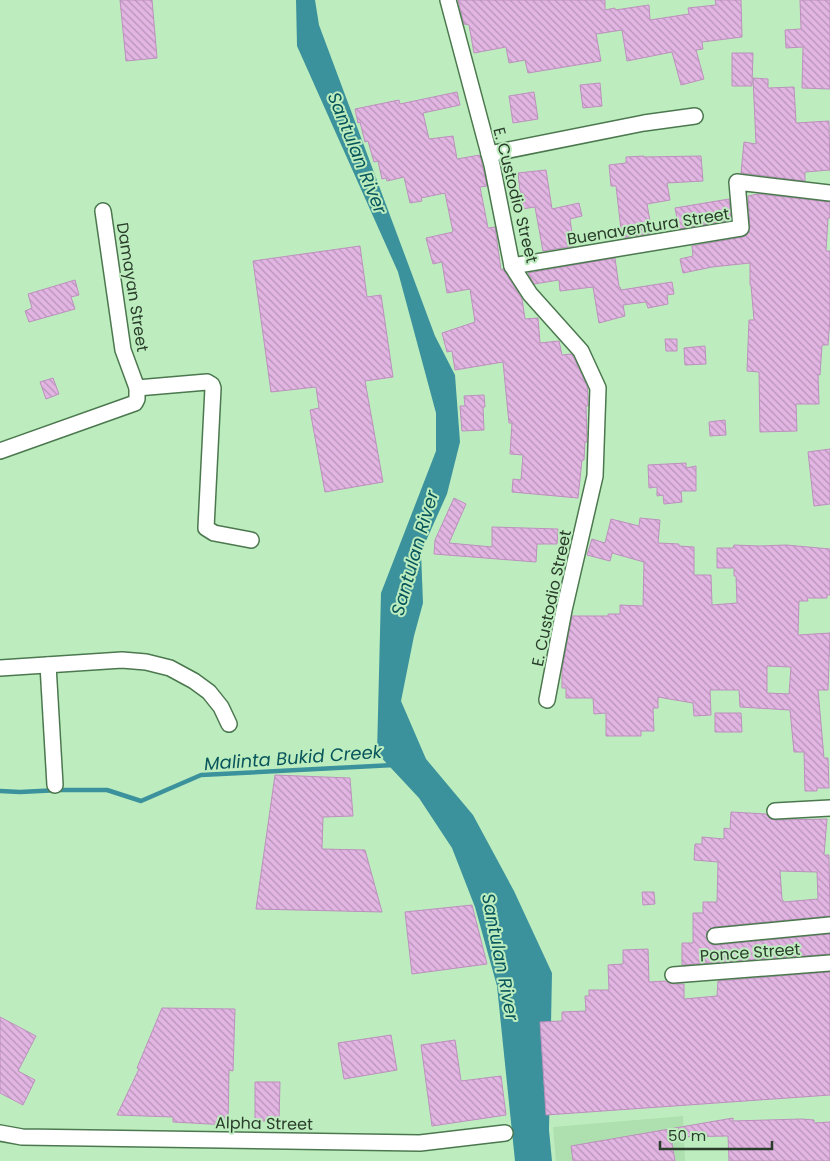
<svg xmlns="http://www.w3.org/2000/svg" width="830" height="1161" viewBox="0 0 830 1161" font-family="Poppins,sans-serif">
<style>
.built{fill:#ade0ae}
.water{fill:#3b929c}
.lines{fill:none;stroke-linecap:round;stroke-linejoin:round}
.stream{stroke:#3b929c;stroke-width:4.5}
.building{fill:url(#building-back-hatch);stroke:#bc91bd;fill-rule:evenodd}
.street-casing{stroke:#4c784f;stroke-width:18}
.street{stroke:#fff;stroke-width:15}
.labels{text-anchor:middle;stroke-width:4;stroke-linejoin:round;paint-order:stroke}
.street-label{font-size:16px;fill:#2a3d2b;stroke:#bdedbe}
.water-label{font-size:18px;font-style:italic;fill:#08555c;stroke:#bdedbe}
</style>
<defs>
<pattern id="building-back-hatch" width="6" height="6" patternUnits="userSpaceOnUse" patternTransform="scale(1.25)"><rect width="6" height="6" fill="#e2b5e3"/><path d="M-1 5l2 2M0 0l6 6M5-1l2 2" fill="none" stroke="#b794b8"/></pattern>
</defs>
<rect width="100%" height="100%" fill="#bdedbe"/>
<path class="built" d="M683 1116 685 1161H556L553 1127Z"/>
<path class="water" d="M296 0H315L319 25 435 336 455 375 460 442 447 494 421 552 423 603 414 636 401 701 426 759 473 815 514 891 552 973 549 1130 552 1161H515L497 986 475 907 452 848 419 798 377 753 381 593 436 451V413L398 272 297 46Z"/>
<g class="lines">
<path class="stream" d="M0 791 20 792 60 790H107L141 801 201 775 394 765"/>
</g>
<g class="building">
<path d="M120 0H152L157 58 126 61Z"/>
<path d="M458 0H605V10L615 8V10L649 5 650 20 689 14 688 8 716 5 715 0H741L742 37 702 42 703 49 696 50 704 79 681 85 672 52 627 61 622 30 596 34 601 61 528 73 525 60 509 63 506 47 474 53 469 25 464 24Z"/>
<path d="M800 0H830V89L802 88 803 47 786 48 785 30 801 29Z"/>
<path d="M732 53H753L752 86H732Z"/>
<path d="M753 78 768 79V88L794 87 796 123 829 121 830 170 805 172V181L741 173 744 142 756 144Z"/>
<path d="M600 83 602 106 583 108 580 85Z"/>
<path d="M457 92 460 105 423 113 429 139 453 136 457 159 480 155 487 186 480 187 488 228 495 227 501 270 503 269 522 299 525 319 538 318 540 343 559 341 562 355 571 354 573 356 587 386 588 395V406H586L587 442H585L584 460H582L578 498 512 492 513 479 521 480 523 455 510 454 512 423H509L503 362 455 370 452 351 447 352 442 333 475 322 470 289 447 293 442 262 433 264 426 238 453 232 445 193 421 198 422 201 410 203 404 177 387 181 386 178 382 179 378 161 374 162 368 141 365 142 360 122 358 123 355 109 399 100 400 104Z"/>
<path d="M534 92 538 119 513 123 509 96Z"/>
<path d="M644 156V157L701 156 703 181 667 183 670 200 647 204 652 233 622 238 616 186H611L609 165 626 163V157Z"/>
<path d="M546 170 552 209 579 203 582 216 570 219 574 246 543 251 535 207 522 209 518 173Z"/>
<path d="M758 194 830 202V218H828L826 251H830V319L828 345H822L820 375 818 374 819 404H796L797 431 760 432 759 372 747 371 749 320H754L751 285H750V263L712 267 683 273 680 259 693 256 692 246 743 237 747 235 750 227 748 196Z"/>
<path d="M729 199 731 220 679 229 675 208Z"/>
<path d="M360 246 367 297 381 295 393 377 365 381 383 482 325 492 310 410 319 408 316 387 271 392 253 261Z"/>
<path d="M615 258 619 287H620L621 290 672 282 674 294 667 295 668 304 648 308 646 302 623 305 625 316 599 323 593 287 560 291 559 280 534 284 528 273Z"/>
<path d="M75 280 79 295 71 297 75 309 29 322 25 311 32 308 28 294Z"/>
<path d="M665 339H677V351H666Z"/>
<path d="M705 346 706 364 685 365 684 348Z"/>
<path d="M53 378 59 394 46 399 40 382Z"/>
<path d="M484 395 485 407H483L484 430 462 431 460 406H465L464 396Z"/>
<path d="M725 420 726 435 710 436 709 422Z"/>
<path d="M830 449V504L814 506 808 452Z"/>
<path d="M686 463V468L696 466V491H681L682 502 664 504 663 495 657 496V487L649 488 648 465Z"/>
<path d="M454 498 466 504 449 543 492 547V527L558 529 557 544H537L536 562 434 554 435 540Z"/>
<path d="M640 518 660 520 658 543 679 544V546L694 547V575H711L712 605 737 603 736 576H734V568H717V548H733L734 545 759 546 786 545 830 549V595H827V598H807L808 601H799L798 635 830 633 828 690H818L824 758H828L829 788H817V791H805L804 752H794L790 710 740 707 739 690H710L711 715 694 716 693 703 658 697V708H653L654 731H641V736H606V713L594 714 593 698H566V688H562V670L572 616H608V614H620V605L643 606 644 562 612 553 610 561 587 555 592 539 605 543 611 519 639 526ZM767 666 791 667 789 694 767 693Z"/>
<path d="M715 713H741L742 732H715Z"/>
<path d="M275 775 350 778 353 816 323 817 322 849 365 850 382 912 256 909Z"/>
<path d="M731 812 766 814 770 819 776 820 827 819 824 855H829L830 916 714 927 707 932V941L711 944 716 945 830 934V954L682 965V943H693V913H703V902H717L718 862 694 860 695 844H702V837L724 839V828L730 829ZM780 871 817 872 818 899 784 902 782 899Z"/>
<path d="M642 892H654L655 904 643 905Z"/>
<path d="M472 905 487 964 412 974 405 912Z"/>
<path d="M648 949 649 982 666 981 673 984H684V999L717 996 718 981 830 972V1095L546 1115 540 1022 562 1021V1012L586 1011 585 996H589V990H609L608 965 623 964V950Z"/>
<path d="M162 1008 235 1009 233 1071 229 1070 228 1125 173 1122V1117L117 1115 139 1069 137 1068Z"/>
<path d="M0 1017 36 1036 18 1071 35 1080 23 1105 0 1093Z"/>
<path d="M391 1035 397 1070 344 1079 338 1043Z"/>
<path d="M455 1040 461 1081 501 1076 506 1115 432 1126 421 1045Z"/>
<path d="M255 1082H280L279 1121H255Z"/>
<path d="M733 1118V1121L801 1119 814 1120V1123L830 1122V1161H729L728 1136 671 1137 675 1161H573L571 1146Z"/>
</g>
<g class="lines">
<g class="street-casing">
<g id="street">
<path d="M448 0 492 165 512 266 530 294 581 351 598 388 595 476 564 610 547 700"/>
<path d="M489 154 644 123 695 116"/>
<path d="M512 266 741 228 737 182 830 193"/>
<path d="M137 388 207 382 212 385 213 388 206 528 214 533 251 540"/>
<path d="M0 451 135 403 137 399V388L123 350 103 211"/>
<path d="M48 665 55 785"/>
<path d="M0 668 122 660 146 662 170 668 194 681 209 692 221 707 229 724"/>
<path d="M775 811 830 808"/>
<path d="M715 936 830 925"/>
<path d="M673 975 830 963"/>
<path d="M0 1133 22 1137 420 1143 505 1133"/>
</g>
</g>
<use href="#street" class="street"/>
</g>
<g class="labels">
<g class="street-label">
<text transform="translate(516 195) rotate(76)" y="6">E. Custodio Street</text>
<text transform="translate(648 226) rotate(-9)" y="6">Buenaventura Street</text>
<text transform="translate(133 287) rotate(81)" y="6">Damayan Street</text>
<text transform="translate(551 598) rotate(-78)" y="6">E. Custodio Street</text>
<text transform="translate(750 952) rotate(-4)" y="6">Ponce Street</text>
<text transform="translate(264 1123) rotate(1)" y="6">Alpha Street</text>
</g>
<g class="water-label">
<text transform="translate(357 153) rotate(68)" y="6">Santulan River</text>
<text transform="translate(415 553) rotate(-74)" y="6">Santulan River</text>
<text transform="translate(293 758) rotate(-4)" y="6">Malinta Bukid Creek</text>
<text transform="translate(500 957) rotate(79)" y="6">Santulan River</text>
</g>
</g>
<path d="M660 1141v8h112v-8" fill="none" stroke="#2a3d2b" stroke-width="2.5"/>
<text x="668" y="1141" font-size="15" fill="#2a3d2b" stroke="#bdedbe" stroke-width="4" paint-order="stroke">50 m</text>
</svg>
